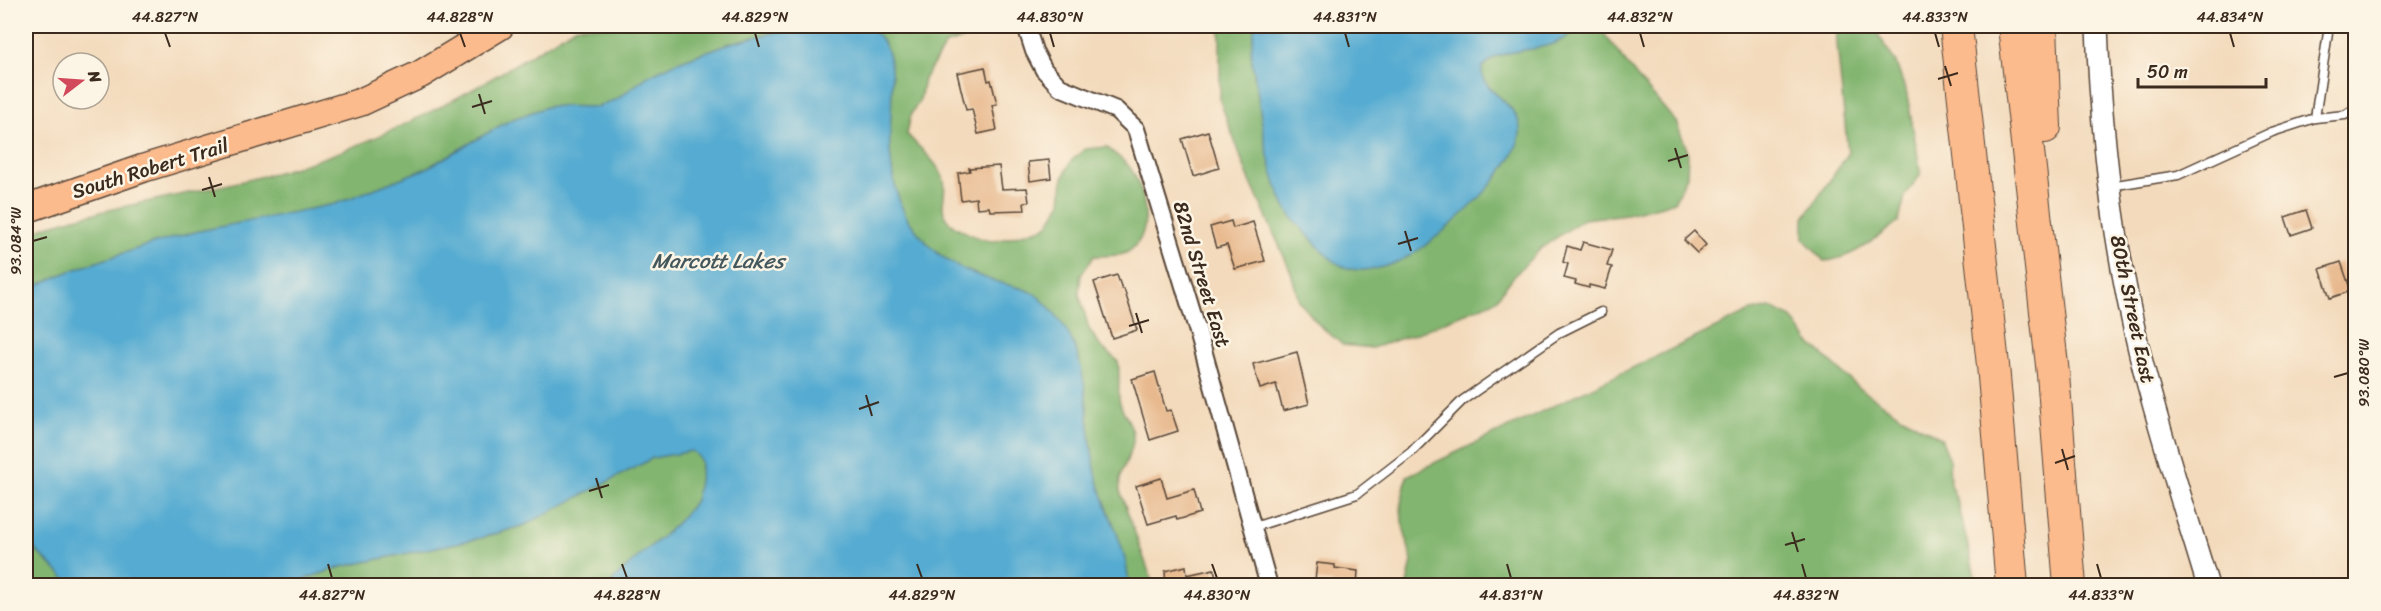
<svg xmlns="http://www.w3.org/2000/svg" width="2381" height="611" viewBox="0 0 2381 611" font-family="Sriracha,sans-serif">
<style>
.forest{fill:#82b56f;stroke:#5e7046;stroke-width:1.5}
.water{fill:#54abd1;stroke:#486a78;stroke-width:1.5}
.building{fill:#e8b98e}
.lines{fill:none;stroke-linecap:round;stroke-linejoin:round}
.service-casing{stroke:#574436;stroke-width:11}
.minor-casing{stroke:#574436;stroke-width:20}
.tertiary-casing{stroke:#574436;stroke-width:24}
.primary-casing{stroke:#574436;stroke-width:30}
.motorway-casing{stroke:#574436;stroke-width:34}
.service{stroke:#fff;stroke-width:8}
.minor{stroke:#fff;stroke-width:16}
.tertiary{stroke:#fff;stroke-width:21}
.primary{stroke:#fbbb8d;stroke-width:27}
.motorway{stroke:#fbbb8d;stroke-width:32}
.ticks{fill:none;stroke:#3b2a1e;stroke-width:2}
.labels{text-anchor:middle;stroke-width:5;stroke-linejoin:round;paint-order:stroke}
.street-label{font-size:20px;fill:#3b2a1e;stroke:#fcf5e5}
.water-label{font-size:21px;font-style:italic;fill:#44575d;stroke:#fcf5e5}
.neatline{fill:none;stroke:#3b2a1e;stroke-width:2}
.ticks-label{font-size:15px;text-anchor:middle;fill:#3b2a1e}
</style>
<rect width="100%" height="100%" fill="#fcf5e5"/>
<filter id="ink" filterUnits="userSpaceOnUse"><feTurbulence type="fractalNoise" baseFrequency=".0167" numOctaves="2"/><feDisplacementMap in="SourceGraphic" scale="12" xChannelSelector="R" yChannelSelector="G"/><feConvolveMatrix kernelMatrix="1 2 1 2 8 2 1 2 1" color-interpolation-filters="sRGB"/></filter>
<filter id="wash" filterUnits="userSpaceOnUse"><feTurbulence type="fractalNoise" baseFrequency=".008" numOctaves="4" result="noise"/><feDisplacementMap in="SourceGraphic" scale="24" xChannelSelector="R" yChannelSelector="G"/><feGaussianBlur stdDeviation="1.35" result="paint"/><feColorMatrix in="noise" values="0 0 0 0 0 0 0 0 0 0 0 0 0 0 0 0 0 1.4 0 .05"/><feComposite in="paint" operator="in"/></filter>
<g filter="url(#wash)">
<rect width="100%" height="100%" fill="#f3dabc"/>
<g class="forest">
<path d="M577 26H996L995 30 946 44 924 79 920 100 911 114 907 134C918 147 941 165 944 181 947 193 939 207 946 218 952 228 981 240 992 241 1004 241 1033 230 1046 227L1061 204 1063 178 1071 161 1085 149 1107 147C1114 154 1126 161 1131 169 1146 192 1155 237 1126 253 1118 257 1102 255 1094 256L1081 275 1079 293 1089 329 1100 346 1118 361C1120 374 1118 386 1119 398 1120 414 1135 422 1133 442 1130 461 1117 471 1120 491L1151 578 1150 585 26 586V239L44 227 75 218C141 201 209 191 275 173 385 143 482 87 577 26Z"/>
<path d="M1220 26H1603L1602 31 1637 77 1676 122 1688 152 1687 176 1674 202 1627 214 1584 219 1540 249 1514 276 1495 301 1412 335 1372 348 1343 345 1319 325 1299 301 1291 272 1247 174 1220 101Z"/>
<path d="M1842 26H1873L1896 63 1907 95 1921 174 1905 196 1899 221C1876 238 1853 259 1824 261L1804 239V218L1848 154 1836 34Z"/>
<path d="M1771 308 1792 318 1808 341 1859 388 1901 416 1941 438 1949 458 1950 485 1958 503 1977 585H1407L1412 561 1402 522 1401 504 1407 476 1751 311Z"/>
</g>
<g class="water">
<path d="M801 26C815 26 853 22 864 26 906 42 888 112 890 147 891 170 896 201 909 221 936 259 958 270 1001 283 1011 286 1026 288 1035 294 1100 347 1079 411 1098 481 1107 515 1129 550 1128 585H613L611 583C636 554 673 534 694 502 698 495 698 483 700 475 702 463 702 458 692 451L653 458 525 525 481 538 341 567 305 579 295 585H72L26 541V290L70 271 151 244 199 231 335 204 427 168 510 120 549 106 596 107 617 99 648 76 675 63 730 43Z"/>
<path d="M1255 26H1577C1561 51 1524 47 1498 56 1492 58 1487 63 1482 67 1480 97 1528 103 1519 139 1512 166 1476 203 1455 221 1428 245 1391 276 1351 269 1336 266 1324 253 1315 243 1303 230 1288 216 1282 200 1267 165 1262 126 1257 89 1255 77 1252 64 1251 53 1251 44 1254 34 1255 26Z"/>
</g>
<g id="blocks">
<g class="building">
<path d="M985 67 988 81 991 80 997 104 992 105 997 130 978 134 972 109 966 110 957 73Z"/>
<path d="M1208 131 1219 168 1193 176 1182 139Z"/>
<path d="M1049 160 1051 178 1030 181 1028 162Z"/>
<path d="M999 166 1002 189 1027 188 1029 202 1024 203 1025 210 990 211 989 207 977 208 976 198 961 200 958 173 970 171 969 168Z"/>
<path d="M2306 210 2312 228 2291 235 2285 217Z"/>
<path d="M1231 221 1233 228 1253 222 1265 261 1235 269 1227 245 1216 248 1210 227Z"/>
<path d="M1694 231 1706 245 1697 253 1684 240Z"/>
<path d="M1583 242 1612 250 1607 266 1612 267 1605 289 1589 285V288L1575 284 1576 281 1564 278 1568 264 1563 262 1567 246 1580 250Z"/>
<path d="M2341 262 2351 291 2330 298 2320 269Z"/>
<path d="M1117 275 1122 289H1124L1137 330 1112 338 1094 282Z"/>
<path d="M1297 352 1309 404 1283 411 1276 384 1260 389 1253 364Z"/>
<path d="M1155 372 1166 411 1171 410 1178 431 1150 440 1132 379Z"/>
<path d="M1161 478 1167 498 1194 490 1200 513 1177 520 1176 516 1148 524 1136 486Z"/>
<path d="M1317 563 1335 565V568L1358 571 1357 585H1331L1332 582 1315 580Z"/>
<path d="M1186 566 1187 575 1214 569 1218 585H1166L1165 571Z"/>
</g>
</g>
</g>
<g filter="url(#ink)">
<use href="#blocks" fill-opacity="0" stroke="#574436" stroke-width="1.5"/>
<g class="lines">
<g class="service-casing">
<g id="service">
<path d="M2315 118 2345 115 2356 108"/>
<path d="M2110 186 2178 175 2272 132 2315 118 2329 26"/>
<path d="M1254 527 1357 494 1410 453 1463 400 1559 333 1601 312"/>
</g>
</g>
<g class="minor-casing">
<path id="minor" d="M1026 26 1034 51 1044 70 1060 87 1116 110 1136 129 1198 332 1269 586"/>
</g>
<g class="tertiary-casing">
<path id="tertiary" d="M2097 26C2101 136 2114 247 2140 354 2159 432 2185 509 2208 586"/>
</g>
<g class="primary-casing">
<path id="primary" d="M26 209 144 168 361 102 421 74 500 26"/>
</g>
<g class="motorway-casing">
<g id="motorway">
<path d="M1956 26 1993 365 2012 586"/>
<path d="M2014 26 2053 374 2070 586"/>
<path d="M2041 26 2045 127"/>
</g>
</g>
<use href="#service" class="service"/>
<use href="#minor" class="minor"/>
<use href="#tertiary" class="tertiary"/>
<use href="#primary" class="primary"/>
<use href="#motorway" class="motorway"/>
</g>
</g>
<path class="ticks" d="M165 33 170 47M460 33 465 47M755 33 759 47M1050 33 1054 47M1345 33 1349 47M1640 33 1644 47M1935 33 1939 47M2230 33 2234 47M1945 66 1951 86M1938 79 1958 73M479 94 485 114M472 107 492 101M1675 148 1681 168M1668 161 1688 155M209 177 215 197M202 190 222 184M1405 231 1411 251M33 241 47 237M1398 244 1418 238M1136 313 1142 333M1129 326 1149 320M2334 377 2348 373M866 395 872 416M859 409 879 402M2062 449 2068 470M2055 463 2075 456M596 478 602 498M589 491 609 485M1792 532 1798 552M1785 545 1805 539M328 564 332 578M622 564 627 578M917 564 922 578M1212 564 1217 578M1507 564 1511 578M1802 564 1806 578M2097 564 2101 578"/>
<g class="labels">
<g class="street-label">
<text transform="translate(150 168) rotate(-17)" y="7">South Robert Trail</text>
<text transform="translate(1202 274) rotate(73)" y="7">82nd Street East</text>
<text transform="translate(2133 309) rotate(78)" y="7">80th Street East</text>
</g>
<g class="water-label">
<text x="718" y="268">Marcott Lakes</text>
</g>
</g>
<rect width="2381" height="611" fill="none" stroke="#fcf5e5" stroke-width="66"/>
<g transform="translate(81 81) rotate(73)"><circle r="28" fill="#fcf5e5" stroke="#afa495" stroke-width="1.5"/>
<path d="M0-4.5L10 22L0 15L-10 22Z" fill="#d1495b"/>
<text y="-9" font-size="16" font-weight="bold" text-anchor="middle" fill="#3b2a1e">N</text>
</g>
<path d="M2138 78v9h128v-9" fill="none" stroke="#3b2a1e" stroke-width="3"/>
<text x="2147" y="78" font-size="18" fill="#3b2a1e" stroke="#fcf5e5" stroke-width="4.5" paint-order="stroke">50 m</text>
<rect x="33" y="33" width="2315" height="545" class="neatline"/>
<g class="ticks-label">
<text x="165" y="22">44.827°N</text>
<text x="460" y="22">44.828°N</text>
<text x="755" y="22">44.829°N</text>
<text x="1050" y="22">44.830°N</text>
<text x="1345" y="22">44.831°N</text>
<text x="1640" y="22">44.832°N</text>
<text x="1935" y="22">44.833°N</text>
<text x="2230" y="22">44.834°N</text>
<text transform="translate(16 241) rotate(-90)" y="5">93.084°W</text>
<text transform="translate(2364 373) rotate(-90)" y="5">93.080°W</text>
<text x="332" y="600">44.827°N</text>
<text x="627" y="600">44.828°N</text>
<text x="922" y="600">44.829°N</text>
<text x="1217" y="600">44.830°N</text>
<text x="1511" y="600">44.831°N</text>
<text x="1806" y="600">44.832°N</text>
<text x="2101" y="600">44.833°N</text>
</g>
</svg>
